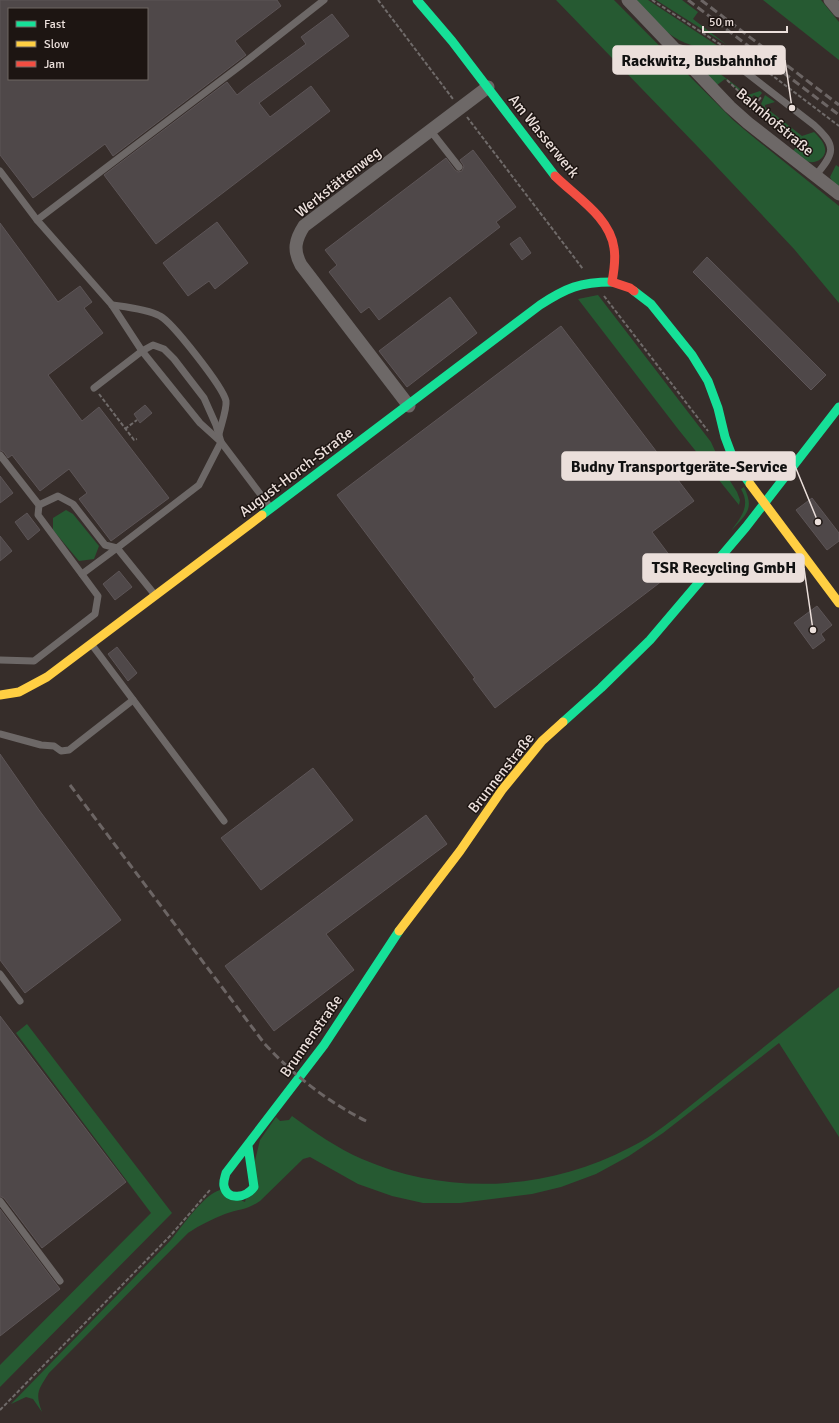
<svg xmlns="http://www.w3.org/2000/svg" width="839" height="1423" viewBox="0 0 839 1423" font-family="Signika,sans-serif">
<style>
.green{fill:#265a32}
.building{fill:#4f4849;stroke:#5d5557;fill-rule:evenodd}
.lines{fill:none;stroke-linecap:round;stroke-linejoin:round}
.path{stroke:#706b6a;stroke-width:2;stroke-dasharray:4 2;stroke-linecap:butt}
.lane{stroke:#6d6867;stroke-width:7}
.street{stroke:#6d6867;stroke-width:13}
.fast{stroke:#16e098;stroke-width:9}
.slow{stroke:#ffcf43;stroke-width:9}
.jam{stroke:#f24e42;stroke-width:9}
.rail{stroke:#6c6564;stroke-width:3;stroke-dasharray:8 4;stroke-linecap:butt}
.labels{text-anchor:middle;stroke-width:3;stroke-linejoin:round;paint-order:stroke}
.street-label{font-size:15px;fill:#ebdfdb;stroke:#1d1512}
.leader{fill:none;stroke:#ebdfdb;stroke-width:1.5}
.callout-dot{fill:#ebdfdb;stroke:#1d1512;stroke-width:1.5}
.callout{fill:#ebdfdb;stroke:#ebdfdb;stroke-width:1.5}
.callout-label{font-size:16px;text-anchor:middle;font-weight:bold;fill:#111}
</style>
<rect width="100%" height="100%" fill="#362d2a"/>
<g class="green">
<path d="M556 0H614L733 120 752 136 839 206V303L794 249 699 148Z"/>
<path d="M636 0H648L730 54C714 50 694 48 679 40 662 31 649 14 636 0Z"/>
<path d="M656 0H682L698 12 693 19 727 45Z"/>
<path d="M763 0H821L839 22V60Z"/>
<path d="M693 57 726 66 730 69 719 73 748 95 760 91 762 93 758 98 754 95 750 99 725 79 717 85 692 59Z"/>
<path d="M765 95 775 102 765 105V107L802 136 814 132C818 136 824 142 825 148 827 158 815 165 806 161 801 158 797 154 793 151L801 141 764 111 765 108 761 104Z"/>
<path d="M836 165 839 167V186L832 181 830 177Z"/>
<path d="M598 295 711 442 725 473 737 492 740 500 739 505 678 429 578 299Z"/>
<path d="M744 487C755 510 746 514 731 531 741 517 751 506 741 489Z"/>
<path d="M66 510 73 514 99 546 94 559 79 561 53 530V518Z"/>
<path d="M839 987V1137L779 1043 663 1133 629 1156 596 1174 561 1187 532 1194 460 1203H423L392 1196 358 1184 310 1157 303 1159 260 1201C247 1210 239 1209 225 1214 212 1219 200 1225 188 1233L49 1373C38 1390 35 1393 42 1412L33 1399 26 1397 11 1404 170 1241C182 1227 203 1195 220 1190L245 1202 260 1140 276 1117 280 1121 289 1120 292 1116C314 1132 337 1148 362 1159 447 1196 547 1191 629 1148 646 1140 660 1129 675 1118Z"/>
<path d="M27 1024 172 1213 0 1387V1365L151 1213 16 1033Z"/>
</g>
<g class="building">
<path d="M0 0H277L281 6 235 41 246 55 113 156 105 144 33 198 0 155ZM9 9H147V79H9Z"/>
<path d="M332 14 349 36 259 103 270 117 311 86 330 111 156 244 104 175 227 82 237 95 247 87 306 44 301 37Z"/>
<path d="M473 150 516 207 496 222 500 227 379 320 369 307 361 313 329 272 337 265 325 250 446 158 455 170 458 172 462 171 464 166 460 160Z"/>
<path d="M217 222 248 263 215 289 209 281 188 296 163 263Z"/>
<path d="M0 223 58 302 80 286 92 302 84 308 103 333 48 375 82 421 99 407 169 498 111 541 79 499 87 493 69 469 40 491 12 455 8 458 4 452 0 450Z"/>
<path d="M520 237 531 253 522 260 510 244Z"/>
<path d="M707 257 826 375 811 390 693 272Z"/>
<path d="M450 297 477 333 407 387 379 351Z"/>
<path d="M561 326 694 501 652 532 679 568 495 708 473 679 475 678 337 495Z"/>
<path d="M145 405 152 413 140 423 134 414Z"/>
<path d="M0 476 13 493 0 503Z"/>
<path d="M812 498 839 533V541L827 550 796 510Z"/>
<path d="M27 513 40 530 28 540 15 522Z"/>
<path d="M0 536 12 551 0 561Z"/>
<path d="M119 571 132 587 115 600 103 584Z"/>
<path d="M817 606 832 625 821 634 825 640 813 649 794 623Z"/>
<path d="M117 647 137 673 128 681 108 654Z"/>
<path d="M0 754 39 810 121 920 25 993 0 960Z"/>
<path d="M313 768 353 820 261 890 221 838Z"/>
<path d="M426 815 447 844 326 934 354 970 274 1031 225 966Z"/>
<path d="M0 1016 126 1182 42 1248 4 1198 0 1196Z"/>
<path d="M0 1209 60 1289 0 1336Z"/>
</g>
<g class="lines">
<g class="path">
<path d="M378 0 453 99"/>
<path d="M652 0 729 50"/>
<path d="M737 55 740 51 839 126"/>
<path d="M727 80 754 106 799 142"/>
<path d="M751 110 762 96"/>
<path d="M467 117 583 269"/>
<path d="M604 296 708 431"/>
<path d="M99 394 134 440 137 439"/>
<path d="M125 429 137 420"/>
<path d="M0 1410 171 1235 210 1190"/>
</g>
<g class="lane">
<path d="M676 47 724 59 734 63 814 125C837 146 835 153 815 176"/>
<path d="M430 130 459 167"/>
<path d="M0 171 37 220 112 305 142 351 200 423 221 442 270 507"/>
<path d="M37 220 240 66 324 0"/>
<path d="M112 305C126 307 147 309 160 316 172 322 223 387 226 401 227 409 221 425 219 434"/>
<path d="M94 388 142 351 153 345 164 349 174 359 204 398 216 425 221 442 199 485 117 548 155 595"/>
<path d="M0 455 39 505 38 515 98 596 95 614 34 661 0 660"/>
<path d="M39 505 58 496 73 504 105 545 117 548"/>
<path d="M82 574 117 548"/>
<path d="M92 645 224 821"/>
<path d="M0 734 41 745 54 746 61 751 69 750 133 700"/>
<path d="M0 974 20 1001"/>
<path d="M0 1201 60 1281"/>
</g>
<g class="street">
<path d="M628 0 730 107 748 123 839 194"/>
<path d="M830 0 839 11"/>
<path d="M409 406 301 265C293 250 295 240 304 226L488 87"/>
</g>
<g class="fast">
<path d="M417 0 452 41 555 176"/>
<path d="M634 291 651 304 692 355 708 381 718 408 725 437 731 453 738 467 750 484"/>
<path d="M262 515 540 305C566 288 580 282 612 282"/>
<path d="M563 722 601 688 650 640 746 527 839 407"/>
<path d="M248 1146 254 1187C247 1197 227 1202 224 1186 223 1182 225 1177 226 1173L324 1045 399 931"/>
</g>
<g class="slow">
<path d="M750 484 839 603"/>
<path d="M0 695 19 692 47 677 262 515"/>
<path d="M399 931 460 851 502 790 542 741 563 722"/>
</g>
<path class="jam" d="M555 176C576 197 610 217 614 248 616 259 614 271 612 282L630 288 634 291"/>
<g class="rail">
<path d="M688 0 839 115"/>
<path d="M701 0 839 105"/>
<path d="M70 785 264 1043C294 1076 328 1102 368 1122"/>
</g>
</g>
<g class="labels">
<g class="street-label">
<text transform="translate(775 122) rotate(40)" y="5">Bahnhofstraße</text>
<text transform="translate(544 136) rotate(51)" y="5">Am Wasserwerk</text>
<text transform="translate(338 182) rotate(-38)" y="5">Werkstättenweg</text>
<text transform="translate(296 472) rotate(-37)" y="5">August-Horch-Straße</text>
<text transform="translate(501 773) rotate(-52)" y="5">Brunnenstraße</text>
<text transform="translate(311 1036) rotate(-55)" y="5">Brunnenstraße</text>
</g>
</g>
<path class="leader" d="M792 108L785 60M818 522L795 466M813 630L804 568"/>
<g class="callout-dot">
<circle cx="792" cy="108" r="4"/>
<circle cx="818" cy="522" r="4"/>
<circle cx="813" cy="630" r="4"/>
</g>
<g class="callout">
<rect x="613" y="46" width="172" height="28" rx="4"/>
<rect x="562" y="452" width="233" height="28" rx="4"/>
<rect x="643" y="554" width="161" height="28" rx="4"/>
</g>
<g class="callout-label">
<text x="699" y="66">Rackwitz, Busbahnhof</text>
<text x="679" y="472">Budny Transportgeräte-Service</text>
<text x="724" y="573">TSR Recycling GmbH</text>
</g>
<rect x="8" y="8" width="140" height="72" fill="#1d1512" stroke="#6f6662"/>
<rect x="16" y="21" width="20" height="6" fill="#16e098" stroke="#6f6662"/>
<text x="44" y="28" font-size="12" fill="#ebdfdb">Fast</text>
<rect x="16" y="41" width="20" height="6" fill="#ffcf43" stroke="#6f6662"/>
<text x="44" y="48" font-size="12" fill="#ebdfdb">Slow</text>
<rect x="16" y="61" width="20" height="6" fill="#f24e42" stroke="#6f6662"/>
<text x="44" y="68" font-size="12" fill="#ebdfdb">Jam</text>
<path d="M703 26v6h84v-6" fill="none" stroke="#ebdfdb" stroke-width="2"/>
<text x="709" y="26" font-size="12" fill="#ebdfdb" stroke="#1d1512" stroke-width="3" paint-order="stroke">50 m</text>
</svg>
